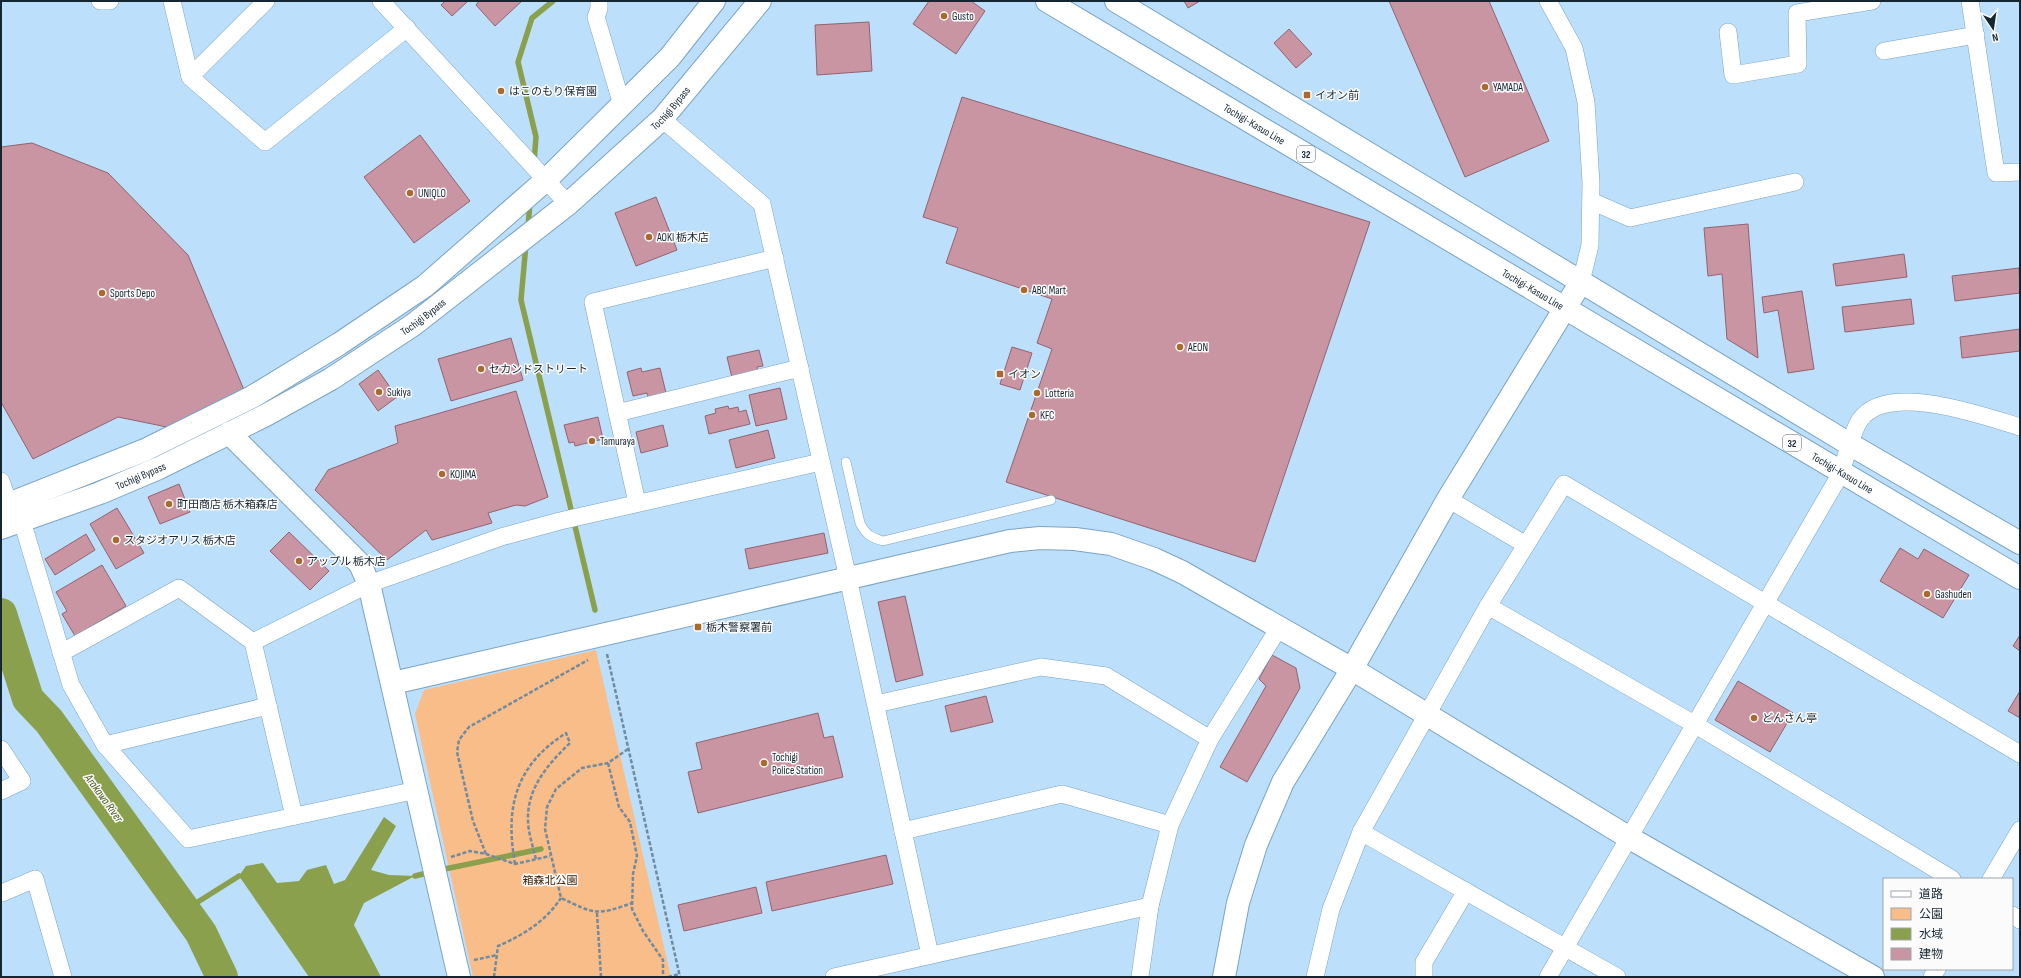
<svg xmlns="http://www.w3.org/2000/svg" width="2021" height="978" viewBox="0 0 2021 978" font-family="'Sofia Sans Condensed','Noto Sans JP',sans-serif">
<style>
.green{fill:#f9bd89}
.water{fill:#8aa04c}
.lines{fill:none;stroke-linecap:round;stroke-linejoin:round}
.stream{stroke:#8aa04c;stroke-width:5.5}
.river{stroke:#8aa04c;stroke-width:32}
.building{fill:#ca95a3;stroke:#93626f}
.lane-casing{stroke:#7aa4c4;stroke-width:10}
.street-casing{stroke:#7aa4c4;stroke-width:18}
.secondary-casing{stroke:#7aa4c4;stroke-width:24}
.primary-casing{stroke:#7aa4c4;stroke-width:24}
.path{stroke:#708ba0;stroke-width:2.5;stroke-dasharray:4 2;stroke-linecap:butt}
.lane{stroke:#fff;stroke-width:9}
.street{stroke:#fff;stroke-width:17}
.secondary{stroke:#fff;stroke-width:22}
.primary{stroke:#fff;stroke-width:22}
.poi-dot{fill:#a86b2f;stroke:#fbfbfb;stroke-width:1.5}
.labels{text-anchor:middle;stroke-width:3;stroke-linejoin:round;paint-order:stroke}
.shield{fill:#fbfbfb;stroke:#5a666f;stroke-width:1}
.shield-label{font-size:10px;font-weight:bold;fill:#152633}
.poi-label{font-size:11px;fill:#152633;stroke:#fbfbfb;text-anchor:start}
.street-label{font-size:11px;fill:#152633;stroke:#fbfbfb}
.park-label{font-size:11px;fill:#402409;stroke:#fbfbfb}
.water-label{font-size:12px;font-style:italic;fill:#4a581c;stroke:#fbfbfb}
</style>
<rect width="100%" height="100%" fill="#bcdffb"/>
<path class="green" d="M596 650 671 977H473L415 714 424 690Z"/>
<path class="water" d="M384 817 396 826 371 870 389 875 415 876 364 903 354 925 381 977H309L239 876 246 866 263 863 277 883 299 881 307 870 326 865 334 884 345 880Z"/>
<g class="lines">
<g class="stream">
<path d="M534 162 536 137 518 62 532 18 553 1"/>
<path d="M528 227 530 202"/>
<path d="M526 244 521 300 595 610"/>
<path d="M440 870 541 849"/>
<path d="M415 876 431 872"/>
<path d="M185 910 239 876"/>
</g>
<path class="river" d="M1 614 28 699 49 721 201 933 222 977"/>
</g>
<g class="building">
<path d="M445 1H468L452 16 441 5Z"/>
<path d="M479 1H522L495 26 476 5Z"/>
<path d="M929 1H971L985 11 956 54 913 24Z"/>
<path d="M1184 1H1200L1188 8Z"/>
<path d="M1389 1H1489L1549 141 1465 177Z"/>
<path d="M869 22 872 71 817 75 815 25Z"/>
<path d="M1289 29 1312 54 1296 68 1274 43Z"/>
<path d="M962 97 1370 222 1255 562 1006 482 1052 349 1037 343 1052 299 946 263 958 228 923 217Z"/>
<path d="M420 135 470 201 414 243 364 177Z"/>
<path d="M32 143 108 173 188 255 244 390 167 427 118 417 33 459 1 402V147Z"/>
<path d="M656 197 677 250 636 266 615 213Z"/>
<path d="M1748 224 1758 358 1727 339 1722 274 1708 276 1704 228Z"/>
<path d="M1904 254 1907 277 1836 286 1833 264Z"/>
<path d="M2019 268 2020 293 1955 301 1952 276Z"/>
<path d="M1802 291 1814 369 1788 373 1778 310 1764 313 1762 297Z"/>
<path d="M1911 299 1914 324 1845 332 1842 307Z"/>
<path d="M2020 329V351L1962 358 1960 337Z"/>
<path d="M511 338 523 380 451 401 438 359Z"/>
<path d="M1012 347 1032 353 1020 390 1000 384Z"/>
<path d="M759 350 763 366 757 367 758 372 732 378 727 357Z"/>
<path d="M641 368 642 372 660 368 666 393 648 397 647 393 633 396 627 372Z"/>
<path d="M378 370 397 397 378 411 359 384Z"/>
<path d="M780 388 787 419 756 426 749 395Z"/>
<path d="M516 391 548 497 525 506 516 505 488 513 492 523 432 540 426 530 387 560 315 490 328 470 398 443 395 426Z"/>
<path d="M728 406 729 409 738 407 739 412 746 410 750 424 709 434 705 416 716 413 715 409Z"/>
<path d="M598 417 603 439 575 446 574 442 569 443 564 425Z"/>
<path d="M663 425 668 446 641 453 636 432Z"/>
<path d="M768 430 775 458 736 468 729 440Z"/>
<path d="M179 484 190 512 160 524 148 497Z"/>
<path d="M117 508 144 553 116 569 90 524Z"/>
<path d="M289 532 329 571 310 590 270 551Z"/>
<path d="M824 533 828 553 749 569 745 549Z"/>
<path d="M86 534 95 550 55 575 45 559Z"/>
<path d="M1900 548 1918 559 1924 549 1969 575 1943 618 1880 581Z"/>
<path d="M102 565 126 606 75 636 62 614 67 611 56 592Z"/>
<path d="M905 596 923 675 896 682 878 602Z"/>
<path d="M2020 635V651L2013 646Z"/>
<path d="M1272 655 1296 668 1300 688 1247 782 1220 767 1266 686 1259 679Z"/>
<path d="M1738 681 1793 713 1770 752 1715 720Z"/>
<path d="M2020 691V718L2008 711Z"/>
<path d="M986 696 993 722 951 732 945 706Z"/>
<path d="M818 713 824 738 833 736 843 777 698 813 688 772 702 769 696 743Z"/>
<path d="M886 855 893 884 772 911 766 882Z"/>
<path d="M756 887 762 913 684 931 678 905Z"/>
</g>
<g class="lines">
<g class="lane-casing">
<path id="lane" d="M846 462 860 523C865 534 872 538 883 541L1051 500"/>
</g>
<g class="street-casing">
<g id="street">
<path d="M100 1H110"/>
<path d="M172 1 190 77 265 142 407 28"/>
<path d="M381 1 568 204"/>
<path d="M599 1V9L596 17 622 105"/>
<path d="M1548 1 1574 48 1586 102 1591 183 1590 245 1581 282"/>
<path d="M1970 1 1996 173 2020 172"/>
<path d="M1728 32 1733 75 1798 64 1797 13 1872 1"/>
<path d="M1884 51 1976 35"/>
<path d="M190 77 266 1"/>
<path d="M662 119 762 204 848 578 930 955"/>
<path d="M1591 201 1630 218 1795 182"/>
<path d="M617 413 800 368"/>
<path d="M1 481 9 504"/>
<path d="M1448 499 1526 545 1488 606"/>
<path d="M637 503 593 302 775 258"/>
<path d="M22 521 71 685 105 745 188 839 417 790"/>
<path d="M1526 545 1564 484 2020 754"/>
<path d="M253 642 369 584 501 537 560 521 821 462"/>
<path d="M61 653 179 588 253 642 294 816"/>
<path d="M876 704 1041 667 1106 676 1210 739"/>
<path d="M105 745 268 706"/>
<path d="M1 749 22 781 1 791"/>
<path d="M903 831 1062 794 1170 825"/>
<path d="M1361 832 1617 977"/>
<path d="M1991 879 2020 830"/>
<path d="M2 893 35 879 63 977"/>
<path d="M2012 915 2020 920"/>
<path d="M834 977 1150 906"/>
<path d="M1140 977 1150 906 1170 825 1210 739 1280 626"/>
<path d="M1315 977 1331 909 1361 832 1488 606 1694 724 1952 879"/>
<path d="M1424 977V962L1466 891"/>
<path d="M1548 977 1841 473C1845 460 1853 429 1860 420 1887 381 1983 416 2020 427"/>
<path d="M1932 977 1937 969"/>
</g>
</g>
<g class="secondary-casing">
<g id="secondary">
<path d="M229 433 360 564 369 584 459 977"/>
<path d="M1 507 145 450 252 397 339 344 425 286 546 180 670 57 714 1"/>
<path id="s1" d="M1 528 100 493 159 468 266 415 331 379 413 325 568 204 662 119 760 1"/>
<path d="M393 683 1010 541 1040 538 1075 539 1111 544 1154 559 1182 572 1352 669 1628 837 1873 977"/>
<path d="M1224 977 1238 903 1256 845 1283 782 1352 669 1448 499 1581 282"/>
</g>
</g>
<g class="primary-casing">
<g id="primary">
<path id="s2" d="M1047 1 2020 578"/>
<path d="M1116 1 1851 445 2020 543"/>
</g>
</g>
<g class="path">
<path d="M607 654 680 977"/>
<path d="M628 749 608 763 582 768 556 789 547 807 545 829 561 898C595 914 596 916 632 903"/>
<path d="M608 763 619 807 630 822 637 856 633 874 632 909 643 931 663 960V977"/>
<path d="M486 854 473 821 457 752 459 740 469 727 588 660"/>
<path d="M451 857 470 851 486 854 515 864 550 856"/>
<path d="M515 864C505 807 515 766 566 733L570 743C548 764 527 788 528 820 528 832 533 847 536 859"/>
<path d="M597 913 601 977"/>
<path d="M474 960 497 955"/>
<path d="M494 977 498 946C523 935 545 922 561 898"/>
<path d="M668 977 680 974"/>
</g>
<use href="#lane" class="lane"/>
<use href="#street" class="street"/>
<use href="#secondary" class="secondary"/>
<use href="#primary" class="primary"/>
</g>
<g class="poi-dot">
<circle cx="944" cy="16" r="4"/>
<circle cx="1485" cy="87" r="4"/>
<circle cx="501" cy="91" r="4"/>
<rect x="1303" y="91" width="8" height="8" rx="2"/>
<circle cx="410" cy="193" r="4"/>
<circle cx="649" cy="237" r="4"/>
<circle cx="1024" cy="290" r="4"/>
<circle cx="102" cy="293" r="4"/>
<circle cx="1180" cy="347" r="4"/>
<circle cx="481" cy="369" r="4"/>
<rect x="996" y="370" width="8" height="8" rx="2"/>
<circle cx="379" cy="392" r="4"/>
<circle cx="1037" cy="393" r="4"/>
<circle cx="1032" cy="415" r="4"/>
<circle cx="592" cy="441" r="4"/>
<circle cx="442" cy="474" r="4"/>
<circle cx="169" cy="504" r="4"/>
<circle cx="116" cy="540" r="4"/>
<circle cx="299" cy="561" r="4"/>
<circle cx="1927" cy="594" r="4"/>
<rect x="694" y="623" width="8" height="8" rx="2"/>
<circle cx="1754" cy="718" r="4"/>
<circle cx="764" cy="763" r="4"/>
</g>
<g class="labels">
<g class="shield">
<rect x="1297" y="146" width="18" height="16" rx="3"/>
<rect x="1783" y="435" width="18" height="16" rx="3"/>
</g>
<g class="shield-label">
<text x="1306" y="158">32</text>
<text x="1792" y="447">32</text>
</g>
<g class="poi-label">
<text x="952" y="20">Gusto</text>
<text x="1493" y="91">YAMADA</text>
<text x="509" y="95">はこのもり保育園</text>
<text x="1315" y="99">イオン前</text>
<text x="418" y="197">UNIQLO</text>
<text x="657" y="241">AOKI 栃木店</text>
<text x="1032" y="294">ABC Mart</text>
<text x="110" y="297">Sports Depo</text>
<text x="1188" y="351">AEON</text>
<text x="489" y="373">セカンドストリート</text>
<text x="1008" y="378">イオン</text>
<text x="387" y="396">Sukiya</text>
<text x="1045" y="397">Lotteria</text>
<text x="1040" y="419">KFC</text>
<text x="600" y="445">Tamuraya</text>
<text x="450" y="478">KOJIMA</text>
<text x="177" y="508">町田商店 栃木箱森店</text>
<text x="124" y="544">スタジオアリス 栃木店</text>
<text x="307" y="565">アップル 栃木店</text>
<text x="1935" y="598">Gashuden</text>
<text x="706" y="631">栃木警察署前</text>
<text x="1762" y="722">どんさん亭</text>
<text x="772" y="761">Tochigi<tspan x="772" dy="13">Police Station</tspan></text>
</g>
<g class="street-label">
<text dy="4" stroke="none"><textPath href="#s1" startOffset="798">Tochigi Bypass</textPath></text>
<text dy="4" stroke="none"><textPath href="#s2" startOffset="241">Tochigi-Kasuo Line</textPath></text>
<text dy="4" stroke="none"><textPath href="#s2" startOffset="565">Tochigi-Kasuo Line</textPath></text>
<text dy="4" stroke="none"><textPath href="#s1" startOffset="474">Tochigi Bypass</textPath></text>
<text dy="4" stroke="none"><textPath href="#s2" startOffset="925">Tochigi-Kasuo Line</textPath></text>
<text dy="4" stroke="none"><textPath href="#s1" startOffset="149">Tochigi Bypass</textPath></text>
</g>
<g class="park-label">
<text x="550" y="884">箱森北公園</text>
</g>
<g class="water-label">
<text transform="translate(104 798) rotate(54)" y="4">Arakawa River</text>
</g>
</g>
<rect width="2021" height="978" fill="none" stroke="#152633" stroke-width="4"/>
<rect x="1883" y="878" width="130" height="92" fill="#fbfbfb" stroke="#9fa6ab"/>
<rect x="1891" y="891" width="20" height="6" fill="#ffffff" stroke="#9fa6ab"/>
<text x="1919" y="898" font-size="12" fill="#152633">道路</text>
<rect x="1891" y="908" width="20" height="12" fill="#f9bd89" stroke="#9fa6ab"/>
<text x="1919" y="918" font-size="12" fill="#152633">公園</text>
<rect x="1891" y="928" width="20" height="12" fill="#8aa04c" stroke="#9fa6ab"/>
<text x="1919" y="938" font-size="12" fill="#152633">水域</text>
<rect x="1891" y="948" width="20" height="12" fill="#ca95a3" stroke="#9fa6ab"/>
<text x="1919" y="958" font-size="12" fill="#152633">建物</text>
<g transform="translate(1993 28) rotate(167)" stroke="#fbfbfb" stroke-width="3" paint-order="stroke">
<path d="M0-3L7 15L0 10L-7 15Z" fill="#152633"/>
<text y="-6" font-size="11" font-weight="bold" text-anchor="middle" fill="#152633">N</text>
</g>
</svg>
